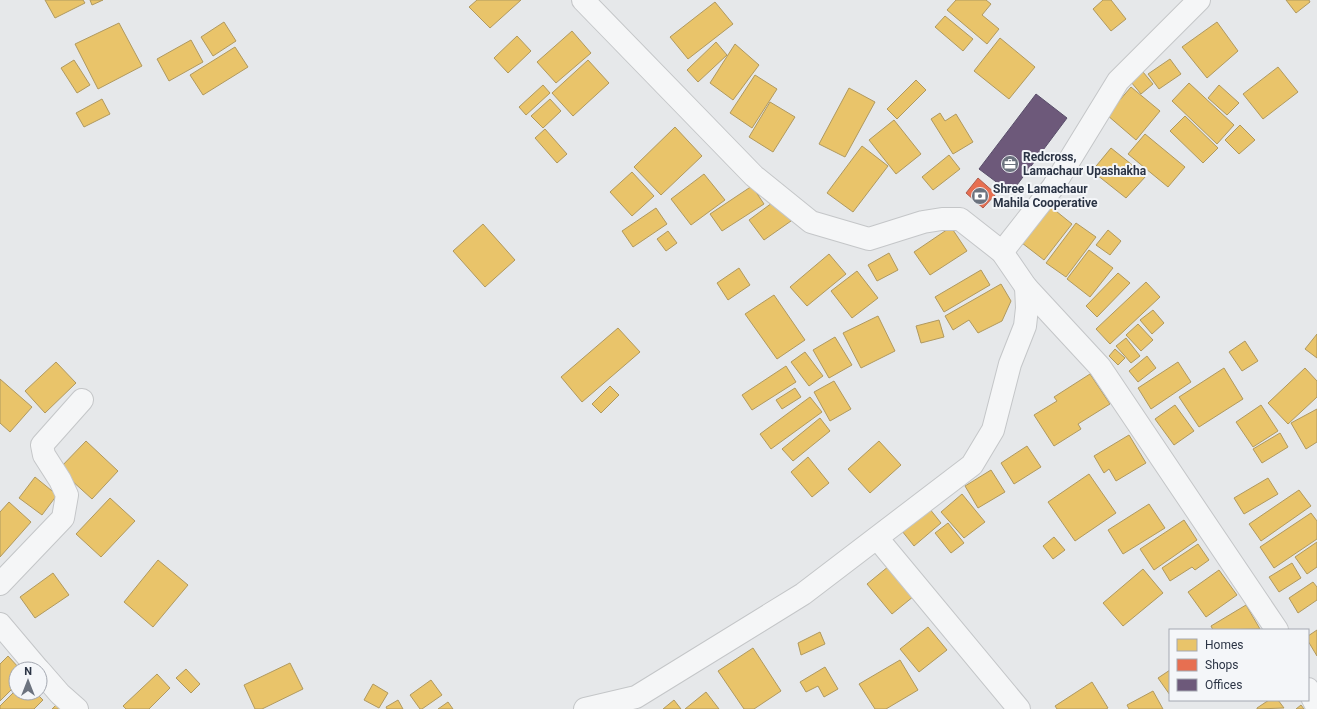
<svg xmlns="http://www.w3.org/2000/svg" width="1317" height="709" viewBox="0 0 1317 709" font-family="Roboto,sans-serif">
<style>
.homes{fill:#e9c46a;stroke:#b0995f}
.shops{fill:#e76f51;stroke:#af5d4d}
.offices{fill:#6d597a;stroke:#594e6a}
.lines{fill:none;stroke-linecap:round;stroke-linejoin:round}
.street-casing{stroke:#c4c6c8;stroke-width:24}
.street{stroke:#f5f6f7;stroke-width:22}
.labels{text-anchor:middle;stroke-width:4;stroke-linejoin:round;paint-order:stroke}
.poi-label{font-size:12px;font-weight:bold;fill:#2b3445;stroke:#f4f6f9;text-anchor:start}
</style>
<rect width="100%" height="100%" fill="#e6e8ea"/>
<g class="homes">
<path d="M45 0H83L85 3 55 18Z"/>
<path d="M90 0H103L92 5Z"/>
<path d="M477 0H521L490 28 469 7Z"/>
<path d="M956 0H986L991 4 982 15 999 29 987 44 947 10Z"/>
<path d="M1103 0H1111L1126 19 1111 31 1093 9Z"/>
<path d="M1286 0H1309L1310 2 1296 13Z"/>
<path d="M715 2 733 24 688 59 670 37Z"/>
<path d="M945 16 973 39 963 51 935 27Z"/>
<path d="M224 22 236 41 213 56 201 37Z"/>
<path d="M1217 22 1238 51 1207 78 1182 47Z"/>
<path d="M119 23 142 66 98 89 75 44Z"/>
<path d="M572 31 591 53 556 83 537 62Z"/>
<path d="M517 36 531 51 508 73 494 58Z"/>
<path d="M1000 38 1035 67 1009 99 974 71Z"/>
<path d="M191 40 203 62 169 81 157 59Z"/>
<path d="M716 42 727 55 698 82 687 70Z"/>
<path d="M735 44 759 65 733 100 710 83Z"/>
<path d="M235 47 248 67 203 95 190 75Z"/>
<path d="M1170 59 1181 74 1159 89 1148 74Z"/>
<path d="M74 60 90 85 77 93 61 68Z"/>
<path d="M588 60 609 83 573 116 552 93Z"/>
<path d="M1278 67 1298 92 1263 119 1243 94Z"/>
<path d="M1143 72 1153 84 1141 94 1131 82Z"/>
<path d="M755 75 777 89 752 128 730 113Z"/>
<path d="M916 80 926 90 897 119 887 109Z"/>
<path d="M1189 83 1234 125 1217 144 1172 101Z"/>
<path d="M543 85 550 93 526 115 519 107Z"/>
<path d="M1219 85 1239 103 1227 115 1208 98Z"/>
<path d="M1131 87 1160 111 1136 140 1107 115Z"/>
<path d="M849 88 875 102 845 157 819 144Z"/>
<path d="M102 99 110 114 84 127 76 113Z"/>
<path d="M550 99 561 111 543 128 531 116Z"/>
<path d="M770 102 795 117 773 152 749 137Z"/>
<path d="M940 113 945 121 956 114 973 142 953 154 931 119Z"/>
<path d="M1185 116 1218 148 1203 163 1170 131Z"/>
<path d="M894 120 921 154 896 174 869 140Z"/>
<path d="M1240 125 1255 140 1239 154 1225 140Z"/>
<path d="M675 127 702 156 661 195 634 167Z"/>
<path d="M545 129 567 154 557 163 535 138Z"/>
<path d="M1145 134 1185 167 1168 187 1128 154Z"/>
<path d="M862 146 888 166 853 212 827 193Z"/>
<path d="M1111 148 1146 176 1126 198 1092 171Z"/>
<path d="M949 155 960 169 933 190 922 177Z"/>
<path d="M632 172 654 196 632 216 610 192Z"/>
<path d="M704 174 725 200 691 225 671 199Z"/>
<path d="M752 186 764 204 722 231 710 214Z"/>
<path d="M776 200 791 221 764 240 749 220Z"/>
<path d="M1051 207 1072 224 1044 260 1022 243Z"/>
<path d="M656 208 667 224 633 247 622 231Z"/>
<path d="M1076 223 1096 237 1066 277 1046 263Z"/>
<path d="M483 224 515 260 485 287 453 251Z"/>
<path d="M951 227 967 251 930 275 914 252Z"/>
<path d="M1108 230 1121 241 1110 255 1096 245Z"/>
<path d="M668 231 677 243 666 251 657 239Z"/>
<path d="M1089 250 1113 268 1090 297 1067 279Z"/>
<path d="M889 253 898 270 877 281 868 265Z"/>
<path d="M829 254 846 274 807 306 790 287Z"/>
<path d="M739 268 750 285 728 300 717 283Z"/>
<path d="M981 270 990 285 944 312 935 297Z"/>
<path d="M857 271 878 298 852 318 831 291Z"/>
<path d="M1118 273 1130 283 1097 317 1086 306Z"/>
<path d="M1146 282 1160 297 1110 344 1096 329Z"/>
<path d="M1001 284 1011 301 1002 321 978 333 969 320 953 330 945 316Z"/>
<path d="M774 295 805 340 777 359 745 314Z"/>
<path d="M1153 310 1164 323 1152 334 1140 320Z"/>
<path d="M878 316 895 351 861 368 843 333Z"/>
<path d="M939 320 944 337 921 343 916 326Z"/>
<path d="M1138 324 1153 340 1141 351 1126 335Z"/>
<path d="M618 328 640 352 582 402 561 377Z"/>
<path d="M1317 334V358L1305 349Z"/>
<path d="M835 337 852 365 829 378 813 350Z"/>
<path d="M1126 338 1140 356 1131 363 1116 346Z"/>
<path d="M1245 341 1258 361 1242 371 1229 352Z"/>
<path d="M1115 349 1125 358 1118 365 1109 356Z"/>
<path d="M805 352 823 376 809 386 791 362Z"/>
<path d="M1147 356 1156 368 1138 382 1129 371Z"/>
<path d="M56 362 76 383 45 413 25 391Z"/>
<path d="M1178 362 1191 382 1151 409 1138 388Z"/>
<path d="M786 366 796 382 752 410 742 395Z"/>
<path d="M1224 368 1243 399 1199 427 1179 397Z"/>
<path d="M1305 368 1317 381V397L1288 424 1268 403Z"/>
<path d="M1090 374 1110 404 1078 424 1081 429 1054 446 1034 415 1057 401 1054 397Z"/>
<path d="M0 379 32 407 10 432 0 423Z"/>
<path d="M834 381 851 409 830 421 814 392Z"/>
<path d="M610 386 619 395 601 413 592 404Z"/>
<path d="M795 388 801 397 782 409 776 400Z"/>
<path d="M810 397 822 412 771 449 760 434Z"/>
<path d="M1175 405 1194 431 1174 445 1155 419Z"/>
<path d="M1261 405 1278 431 1253 447 1236 422Z"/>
<path d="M1317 409V442L1306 449 1291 423Z"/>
<path d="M820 418 830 431 793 461 782 449Z"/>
<path d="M1280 433 1288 447 1262 463 1253 449Z"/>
<path d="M1129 435 1146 463 1116 481 1109 469 1104 473 1094 456Z"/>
<path d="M86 441 118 471 92 499 59 469Z"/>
<path d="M879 441 901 465 870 493 848 469Z"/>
<path d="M1027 446 1041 467 1014 484 1001 463Z"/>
<path d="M808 457 829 483 812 497 791 472Z"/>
<path d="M991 470 1005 492 978 508 965 486Z"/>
<path d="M1089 474 1116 513 1075 541 1048 502Z"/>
<path d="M35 477 57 495 42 515 19 498Z"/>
<path d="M1268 478 1278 494 1244 514 1234 498Z"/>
<path d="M1299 490 1311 506 1261 541 1249 524Z"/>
<path d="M962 494 985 522 964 538 941 512Z"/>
<path d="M110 498 135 521 101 557 76 534Z"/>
<path d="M9 502 31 522 0 557V512Z"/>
<path d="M1149 504 1165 528 1123 554 1108 530Z"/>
<path d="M929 508 941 523 914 546 902 531Z"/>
<path d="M1311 513 1317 521V539L1274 568 1260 547Z"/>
<path d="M1184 520 1197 540 1154 570 1140 549Z"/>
<path d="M948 523 964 543 951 553 935 533Z"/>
<path d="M1054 537 1065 550 1053 559 1043 546Z"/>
<path d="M1317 542V567L1307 574 1295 557Z"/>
<path d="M1198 544 1209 560 1195 570 1192 567 1170 581 1162 568Z"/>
<path d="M158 560 188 585 153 627 124 602Z"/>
<path d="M1292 563 1301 578 1279 592 1269 577Z"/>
<path d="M889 566 914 596 892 614 867 584Z"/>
<path d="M1143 569 1163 593 1123 626 1103 603Z"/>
<path d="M1219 570 1237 595 1206 617 1188 592Z"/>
<path d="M53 573 69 595 35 618 20 597Z"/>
<path d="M1313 582 1317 587V600L1298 613 1289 598Z"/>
<path d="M1246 605 1260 629 1213 630 1211 626Z"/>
<path d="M928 627 947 650 919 672 900 649Z"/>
<path d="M1317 630V656L1308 641V636Z"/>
<path d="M820 632 825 644 801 655 798 643Z"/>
<path d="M753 648 781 691 754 709H744L718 671Z"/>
<path d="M8 656 20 669H16V685L0 701V664Z"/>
<path d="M900 660 918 690 886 709H875L859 684Z"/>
<path d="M290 663 303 689 262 709H255L244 685Z"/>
<path d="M825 667 838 689 824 697 818 686 806 692 800 682Z"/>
<path d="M186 669 200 684 191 693 176 678Z"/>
<path d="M1170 670V695L1158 678Z"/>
<path d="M157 674 170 688 149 709H126L123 706Z"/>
<path d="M431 680 442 695 422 709H420L410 695Z"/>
<path d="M1092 682 1108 708 1106 709H1057L1055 706Z"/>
<path d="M373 684 388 693 379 708 364 700Z"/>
<path d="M16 690V693H36L43 700 34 709H0V706Z"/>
<path d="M1153 691 1163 709H1129L1127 705Z"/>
<path d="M706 692 719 709H685Z"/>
<path d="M398 700 403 709H387L386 707Z"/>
<path d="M674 700 681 709H663Z"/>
<path d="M1269 700H1278L1284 708 1257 709V708Z"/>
<path d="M448 702 453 709H438Z"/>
<path d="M56 705 60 709H52Z"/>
<path d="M1301 705 1304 709H1296Z"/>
</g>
<path class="shops" d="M978 178 996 194 983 208 966 193Z"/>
<path class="offices" d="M1036 94 1067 118 1011 193 979 169Z"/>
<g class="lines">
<g class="street-casing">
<g id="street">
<path d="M583 0 754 176 811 222 869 239 923 222 942 219H960L1002 252 1026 287 1100 367 1277 630"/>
<path d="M1002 252 1053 187 1118 81 1199 0"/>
<path d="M877 538 1019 709"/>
<path d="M0 584 63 518 67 495 60 480 44 455 42 445 82 400"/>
<path d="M0 624 38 669"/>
<path d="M40 671 60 694 77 709"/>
<path d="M1308 689 1317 707"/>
<path d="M585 709 636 697 803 594 972 465 993 430 1010 364 1025 326 1027 308 1026 287"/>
</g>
</g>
<use href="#street" class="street"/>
</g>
<defs>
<g id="office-disc" transform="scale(0.9)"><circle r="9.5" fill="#6c737f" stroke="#f4f6f9"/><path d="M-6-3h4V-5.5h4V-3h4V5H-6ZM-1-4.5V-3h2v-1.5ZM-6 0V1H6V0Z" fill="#fff"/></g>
<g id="bank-disc" transform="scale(0.9)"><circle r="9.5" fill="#6c737f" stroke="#f4f6f9"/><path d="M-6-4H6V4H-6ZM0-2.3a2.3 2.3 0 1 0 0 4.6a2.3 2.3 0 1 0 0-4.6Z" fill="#fff"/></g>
</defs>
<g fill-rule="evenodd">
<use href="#office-disc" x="1010" y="164"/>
<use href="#bank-disc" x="980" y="196"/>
</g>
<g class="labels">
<g class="poi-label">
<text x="1023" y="161">Redcross,<tspan x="1023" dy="14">Lamachaur Upashakha</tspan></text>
<text x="993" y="193">Shree Lamachaur<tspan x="993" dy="14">Mahila Cooperative</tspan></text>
</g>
</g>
<rect x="1169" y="629" width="140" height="72" fill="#f4f6f9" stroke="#a4a8b1"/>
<rect x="1177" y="639" width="20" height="12" fill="#e9c46a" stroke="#a4a8b1"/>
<text x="1205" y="649" font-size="12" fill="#2b3445">Homes</text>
<rect x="1177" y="659" width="20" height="12" fill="#e76f51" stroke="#a4a8b1"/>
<text x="1205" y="669" font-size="12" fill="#2b3445">Shops</text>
<rect x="1177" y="679" width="20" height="12" fill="#6d597a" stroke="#a4a8b1"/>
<text x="1205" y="689" font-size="12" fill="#2b3445">Offices</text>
<g transform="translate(28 681)"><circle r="19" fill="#f4f6f9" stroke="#a4a8b1"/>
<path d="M0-3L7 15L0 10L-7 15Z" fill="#6c737f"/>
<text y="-6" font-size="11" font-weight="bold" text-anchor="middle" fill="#2b3445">N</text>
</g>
</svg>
